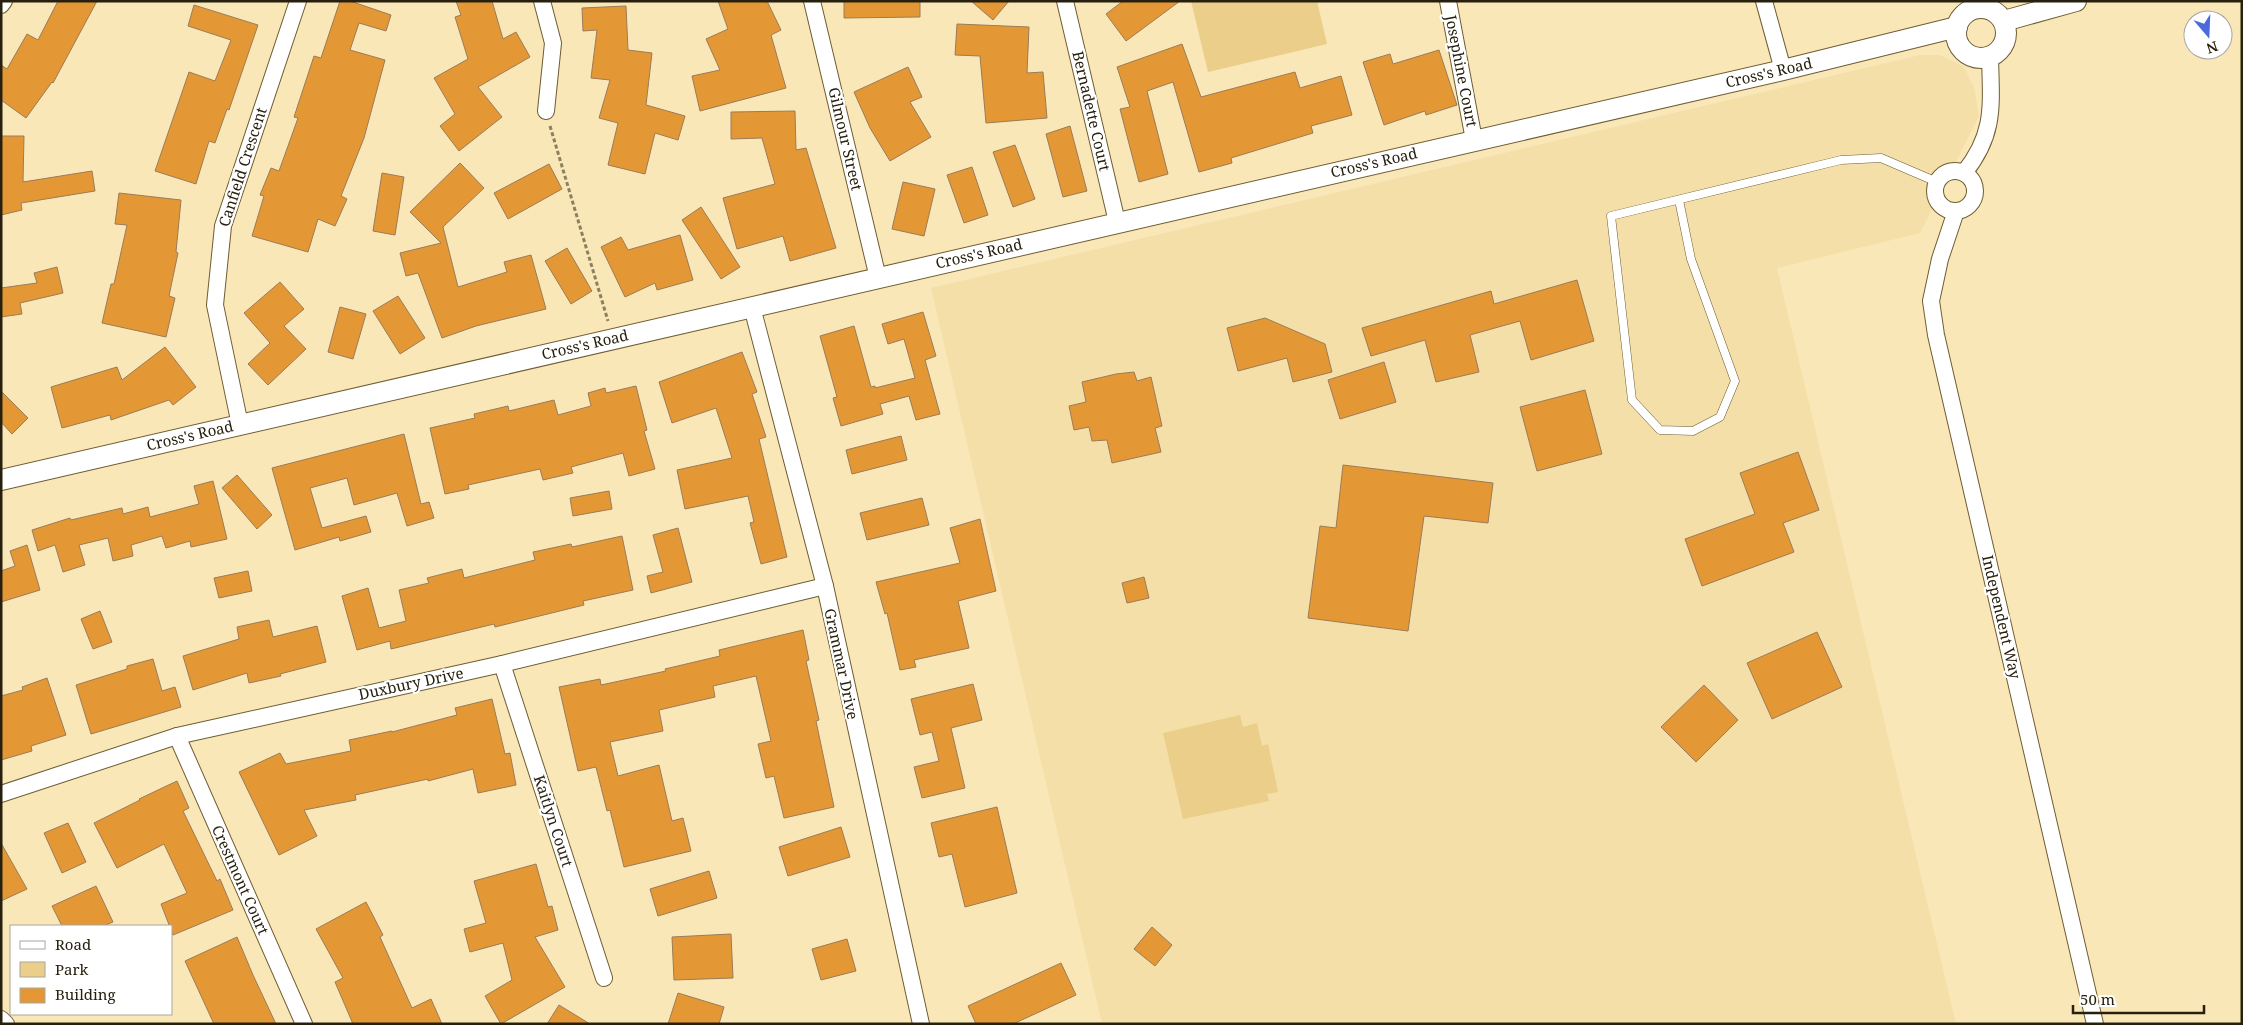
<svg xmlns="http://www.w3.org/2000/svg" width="2243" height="1025" viewBox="0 0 2243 1025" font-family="'Noto Serif',serif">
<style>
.built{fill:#f4dfa8}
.green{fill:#eace89}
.building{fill:#e49835;stroke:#9b7b57}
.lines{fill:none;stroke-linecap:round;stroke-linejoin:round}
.service-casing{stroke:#6e5d32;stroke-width:9}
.minor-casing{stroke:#6e5d32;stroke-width:18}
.tertiary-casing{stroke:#6e5d32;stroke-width:22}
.path{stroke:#8d8060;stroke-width:3;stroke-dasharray:4 2.5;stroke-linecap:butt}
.service{stroke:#fff;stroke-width:8}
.minor{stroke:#fff;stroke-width:16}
.tertiary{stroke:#fff;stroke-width:20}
.labels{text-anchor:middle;stroke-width:4.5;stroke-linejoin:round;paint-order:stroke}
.street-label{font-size:15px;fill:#27200e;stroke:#fff}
</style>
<rect width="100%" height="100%" fill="#fae7b8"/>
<path class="built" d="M1920 55H1940L1963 66 1974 87 1979 116 1920 233 1777 268 1956 1024H1102L931 288Z"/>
<g class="green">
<path d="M1191 1H1317L1327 44 1208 72Z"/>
<path d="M1240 715 1243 727 1257 723 1262 746 1268 744 1278 792 1267 794 1269 801 1183 819 1163 733Z"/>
</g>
<g class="building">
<path d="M58 1H97L53 83 52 82 26 118 1 100V65L7 69 27 34 38 40Z"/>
<path d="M340 1H350L391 15 386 31 359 23 350 50 385 60 364 138 341 196 347 199 335 226 318 219 308 252 252 236 264 196 260 195 271 168 279 171 298 118 294 117 314 56 321 58Z"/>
<path d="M456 1H492L503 39 516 32 530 57 478 87 502 117 459 151 440 126 455 114 434 78 468 59 455 17 461 15Z"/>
<path d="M718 1H767L781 30 771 35 786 88 700 111 692 76 720 70 706 39 728 29Z"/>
<path d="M844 1H920V17L844 18Z"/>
<path d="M971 1H1009L993 20Z"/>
<path d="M1123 1H1180L1126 41 1106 14Z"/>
<path d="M194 5 258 25 229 110 227 109 215 143 209 141 196 184 155 171 189 72 215 81 231 40 188 26Z"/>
<path d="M626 6 628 50 652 53 646 105 685 116 678 140 655 133 645 174 608 165 618 123 599 118 610 80 591 78 597 30 583 31 582 8Z"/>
<path d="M957 24 1029 27 1027 73 1043 72 1047 118 986 123 980 56 955 55Z"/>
<path d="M1182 44 1201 97 1295 72 1300 88 1341 76 1352 115 1311 126 1313 133 1231 158 1232 163 1199 172 1173 82 1147 91 1168 174 1139 182 1120 109 1130 107 1117 67Z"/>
<path d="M1439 50 1457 105 1426 115 1425 111 1384 125 1363 62 1390 54 1393 64Z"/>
<path d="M908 67 922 97 910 102 931 137 890 161 870 128 854 92Z"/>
<path d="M795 111 796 150 806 148 836 248 790 261 783 236 737 249 723 198 775 184 762 138 731 139V112Z"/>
<path d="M1070 126 1087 191 1063 197 1046 134Z"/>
<path d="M1 136H24L23 182 92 171 95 191 21 203 22 210 1 215Z"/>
<path d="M1015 145 1035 199 1013 207 993 152Z"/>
<path d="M460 163 484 188 443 227 458 287 507 272 504 262 531 255 546 309 476 326 442 338 418 273 406 276 400 253 441 243 410 212Z"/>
<path d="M549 164 562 189 508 219 494 193Z"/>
<path d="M972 167 988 215 964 223 947 175Z"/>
<path d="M382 173 404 177 395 235 373 231Z"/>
<path d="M903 182 935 189 924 236 892 229Z"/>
<path d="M119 193 181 200 176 252 178 253 169 296 175 298 166 337 102 323 111 284H114L127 225 115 224Z"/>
<path d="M701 207 740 267 721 279 682 220Z"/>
<path d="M680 235 693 280 657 290 655 283 625 297 601 247 621 237 628 250Z"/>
<path d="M567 248 592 291 571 304 545 261Z"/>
<path d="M57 267 63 293 20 303 22 314 1 317V288L37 283 34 273Z"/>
<path d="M1577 280 1594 341 1531 360 1520 321 1470 335 1479 372 1436 382 1425 340 1371 356 1362 328 1491 291 1494 304Z"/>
<path d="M280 282 304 309 284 326 306 349 268 385 248 364 270 343 244 313Z"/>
<path d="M398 296 425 338 400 354 373 311Z"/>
<path d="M340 307 366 314 353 359 328 352Z"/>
<path d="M923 312 936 356 925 360 940 414 916 420 909 396 880 404 883 414 841 426 833 398 837 397 820 336 854 326 871 387 875 386V388L915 378 904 339 888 344 882 324Z"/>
<path d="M1265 318 1325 344 1332 372 1293 382 1287 358 1238 371 1227 328Z"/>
<path d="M165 347 196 387 173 405 169 400 111 420 110 415 62 428 51 387 117 367 122 380Z"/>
<path d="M742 352 757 392 752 394 766 437 759 439 787 557 761 564 750 523 754 522 748 496 685 509 677 470 732 458 716 408 672 423 659 382Z"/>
<path d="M1384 362 1396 402 1340 419 1328 380Z"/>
<path d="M1134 372 1137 381 1151 377 1162 426 1155 428 1161 452 1112 463 1107 440 1092 441 1089 427 1074 430 1069 406 1086 402 1082 382 1116 374Z"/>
<path d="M636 386 647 430 644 431 655 469 629 476 623 453 571 467 573 473 543 480 540 469 468 485 469 489 445 494 430 428 475 418 474 414 508 406 509 411 554 400 558 415 591 406 588 393 605 388 606 393Z"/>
<path d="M1585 390 1602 454 1537 471 1520 407Z"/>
<path d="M1 391 28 418 12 434 1 422Z"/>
<path d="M404 434 421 504 429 502 434 518 407 526 397 493 354 505 347 478 310 488 322 528 366 516 371 532 340 541 339 537 295 550 272 468Z"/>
<path d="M901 436 907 460 852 474 846 450Z"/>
<path d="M1798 452 1819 510 1783 523 1794 552 1702 586 1685 539 1755 514 1740 473Z"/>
<path d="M1343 465 1493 483 1488 523 1424 516 1408 631 1308 618 1320 526 1336 528Z"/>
<path d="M237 475 272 515 257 529 222 488Z"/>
<path d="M213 481 227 539 191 547 190 541 166 548 162 536 131 545 133 556 113 561 108 538 79 545 85 565 63 572 55 545 38 551 32 530 70 518 71 520 122 508 123 514 148 507 150 517 199 504 194 486Z"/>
<path d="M609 491 612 509 573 516 570 498Z"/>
<path d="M922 498 929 525 867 540 860 513Z"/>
<path d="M980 519 996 591 958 601 969 648 914 660 916 667 900 670 887 613 885 614 876 582 960 563 950 528Z"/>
<path d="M678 528 692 582 651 593 647 576 663 572 653 535Z"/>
<path d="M622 536 633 590 583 601 584 605 495 627 494 624 391 649 390 641 357 650 342 596 368 588 379 628 406 621 399 590 429 583 427 578 462 569 464 578 535 560 533 552 571 544 572 547Z"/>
<path d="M27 545 40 590 1 602V571L15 566 10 551Z"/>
<path d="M248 571 252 591 219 598 214 578Z"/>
<path d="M1144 577 1149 598 1127 603 1122 583Z"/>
<path d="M100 611 112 642 93 649 81 619Z"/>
<path d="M269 620 273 637 317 626 326 662 280 674 281 676 249 683 247 673 193 690 183 656 239 639 237 627Z"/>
<path d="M803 630 809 660 806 661 819 720 816 721 834 807 784 818 774 776 766 778 758 744 771 741 756 676 713 686 715 697 659 710 663 731 610 742 618 776 659 765 672 821 683 818 691 851 624 867 610 810 607 811 596 767 578 771 559 687 600 679 601 685 666 671 665 669 720 656 719 650Z"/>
<path d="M1817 632 1842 687 1772 719 1747 663Z"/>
<path d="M153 659 162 691 175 687 181 707 91 734 76 685 127 669V666Z"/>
<path d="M47 678 66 735 31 746 32 751 1 760V696L23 690 22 687Z"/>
<path d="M973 684 982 720 951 728 965 788 922 798 914 767 939 761 932 732 920 735 911 699Z"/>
<path d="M1704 685 1738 720 1696 762 1661 727Z"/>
<path d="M492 699 505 754 510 753 516 785 478 793 473 769 428 781V779L355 795 356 800 304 810 317 836 279 855 239 772 280 753 286 764 351 751 349 740 392 731V732L457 715 455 708Z"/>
<path d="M177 781 189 808 183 811 217 881 220 879 233 910 173 935 161 904 187 893 164 844 117 868 94 823 140 800 139 799Z"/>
<path d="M997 807 1017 893 965 907 952 854 939 857 931 823Z"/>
<path d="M68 823 86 862 62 873 44 833Z"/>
<path d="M841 827 850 857 788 876 779 847Z"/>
<path d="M1 843 27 889 1 901Z"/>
<path d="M536 864 548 907 552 906 558 930 535 937 565 987 501 1024 485 996 512 980 503 943 470 952 464 929 486 923 474 881Z"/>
<path d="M709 871 717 898 658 916 650 889Z"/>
<path d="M96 886 113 922 103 926H62L52 906Z"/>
<path d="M366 902 383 935 380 937 412 1008 431 999 442 1024H353L335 982 343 978 316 929Z"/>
<path d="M1152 927 1172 945 1155 966 1134 949Z"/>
<path d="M731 934 733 978 674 980 672 937Z"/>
<path d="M237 937 253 975 276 1024H214L185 961Z"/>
<path d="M847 939 856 971 821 980 812 949Z"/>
<path d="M1061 963 1076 995 1013 1024H976L968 1006Z"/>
<path d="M678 993 724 1007 719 1024H668Z"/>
<path d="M559 1005 590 1024H547Z"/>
</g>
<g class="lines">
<g class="service-casing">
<path id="service" d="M1679 200 1691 259 1735 381 1720 417 1693 431 1660 430 1632 400 1611 216 1841 160 1881 158 1937 182"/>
</g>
<g class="minor-casing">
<g id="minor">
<path d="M542 1 553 43 546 111"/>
<path d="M812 1 878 278"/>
<path d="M1065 1 1117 222"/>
<path d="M1448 1 1474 140"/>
<path d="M1764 1 1783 70"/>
<path d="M1 5 4 1"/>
<circle cx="1955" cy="191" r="20"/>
<path d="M1964 173C1996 133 1991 105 1990 56"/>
<path d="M1956 211 1940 259 1931 301 1936 335 2095 1024"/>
<path d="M752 307 825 586 921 1024"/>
<path d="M240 425 215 305 223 226 298 1"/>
<path d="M502 664 604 978"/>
<path d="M177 736 304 1024"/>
<path d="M1 794 177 736 502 664 825 586"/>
<path d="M1 1019 6 1024"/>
</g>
</g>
<g class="tertiary-casing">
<g id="tertiary">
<circle cx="1981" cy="33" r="25"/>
<path d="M2004 21 2076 1"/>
<path d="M1 480 1783 70 1957 27"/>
</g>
</g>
<path class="path" d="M550 126 608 321"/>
<use href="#service" class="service"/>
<use href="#minor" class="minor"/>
<use href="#tertiary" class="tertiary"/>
</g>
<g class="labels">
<g class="street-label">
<text transform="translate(1461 71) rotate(79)" y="5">Josephine Court</text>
<text transform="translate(1769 73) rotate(-13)" y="5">Cross's Road</text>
<text transform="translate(1091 111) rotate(77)" y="5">Bernadette Court</text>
<text transform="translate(845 139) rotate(77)" y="5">Gilmour Street</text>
<text transform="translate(1374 163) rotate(-13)" y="5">Cross's Road</text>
<text transform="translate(243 167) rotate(-72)" y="5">Canfield Crescent</text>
<text transform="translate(979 254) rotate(-13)" y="5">Cross's Road</text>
<text transform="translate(585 345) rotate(-13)" y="5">Cross's Road</text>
<text transform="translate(190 436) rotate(-13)" y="5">Cross's Road</text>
<text transform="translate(2001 617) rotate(77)" y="5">Independent Way</text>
<text transform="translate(841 664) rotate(78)" y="5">Grammar Drive</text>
<text transform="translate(411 684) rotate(-12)" y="5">Duxbury Drive</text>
<text transform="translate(553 821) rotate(72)" y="5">Kaitlyn Court</text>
<text transform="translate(240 880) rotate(66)" y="5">Crestmont Court</text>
</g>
</g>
<rect width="2243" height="1025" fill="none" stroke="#27200e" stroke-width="5"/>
<rect x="10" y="925" width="162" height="90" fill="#ffffff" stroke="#a9a69f"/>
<rect x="20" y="941" width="25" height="8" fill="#ffffff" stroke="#a9a69f"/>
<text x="55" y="950" font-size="15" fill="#27200e">Road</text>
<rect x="20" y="962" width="25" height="15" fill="#eace89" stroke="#a9a69f"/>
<text x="55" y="975" font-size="15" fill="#27200e">Park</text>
<rect x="20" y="988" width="25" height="15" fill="#e49835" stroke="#a9a69f"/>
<text x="55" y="1000" font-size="15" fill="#27200e">Building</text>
<g transform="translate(2208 35) rotate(161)"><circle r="24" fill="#ffffff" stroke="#a9a69f"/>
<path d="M0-4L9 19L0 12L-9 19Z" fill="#4b6ade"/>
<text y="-8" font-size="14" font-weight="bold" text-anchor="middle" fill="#27200e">N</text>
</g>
<path d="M2073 1005v8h131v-8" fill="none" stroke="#27200e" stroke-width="2.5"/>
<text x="2080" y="1005" font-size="15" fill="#27200e" stroke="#ffffff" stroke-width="4" paint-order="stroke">50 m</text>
</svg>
